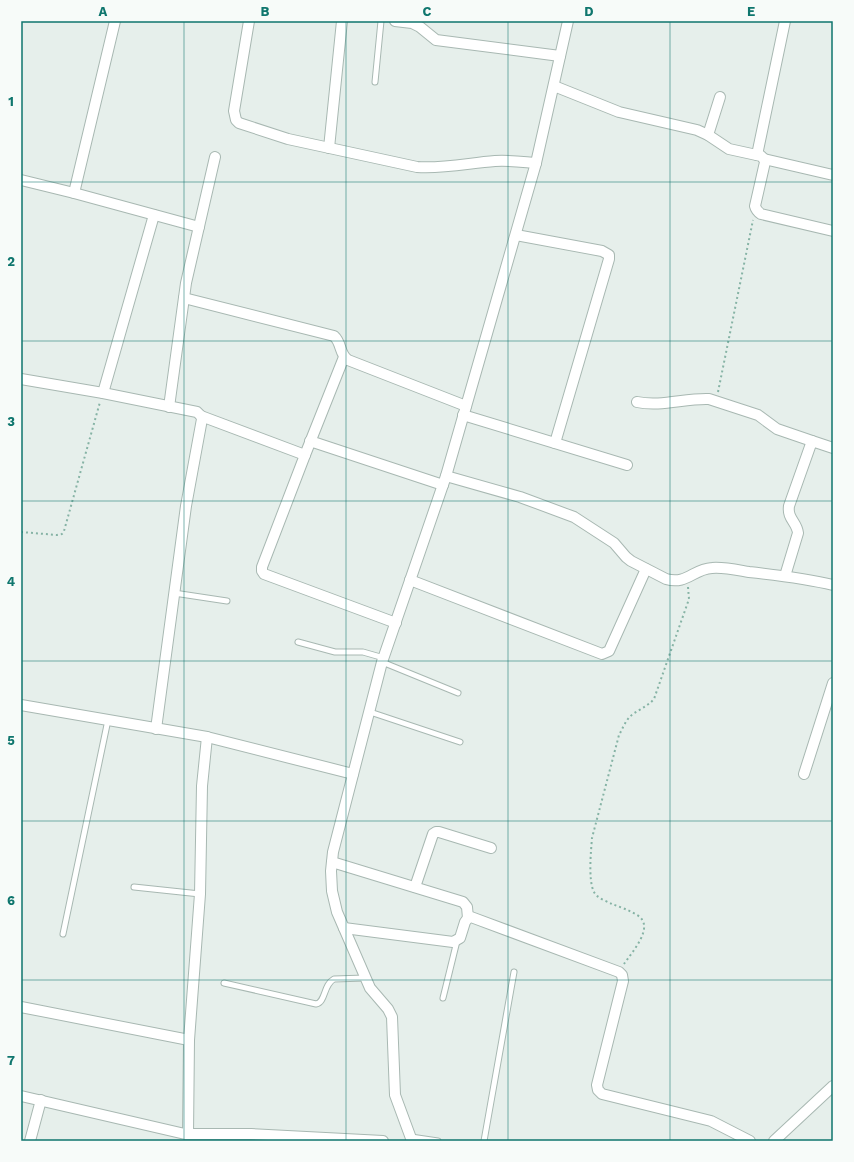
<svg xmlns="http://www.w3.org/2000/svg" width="854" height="1162" viewBox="0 0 854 1162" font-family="'Work Sans',sans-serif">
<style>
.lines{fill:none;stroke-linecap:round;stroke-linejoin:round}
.service-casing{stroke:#a8b8b2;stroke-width:7}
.minor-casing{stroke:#a8b8b2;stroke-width:12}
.path{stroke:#86b3a5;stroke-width:2;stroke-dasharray:2 3;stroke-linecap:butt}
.service{stroke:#fff;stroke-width:5}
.minor{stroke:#fff;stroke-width:10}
.grid{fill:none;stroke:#0f766e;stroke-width:1;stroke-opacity:0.55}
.neatline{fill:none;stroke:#0f766e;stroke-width:1.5}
.grid-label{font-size:13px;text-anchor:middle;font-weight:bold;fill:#0f766e}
</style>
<rect width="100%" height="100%" fill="#e6efeb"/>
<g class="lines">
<g class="service-casing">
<g id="service">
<path d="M375 82 381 21"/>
<path d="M174 593 227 601"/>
<path d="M298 642 335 652H363L384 658"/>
<path d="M382 662 458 693"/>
<path d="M370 712 460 742"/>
<path d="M134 887 200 894"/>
<path d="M63 934 108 720"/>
<path d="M224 983 316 1004C326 1002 323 985 334 979L365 978"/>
<path d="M443 998 457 941"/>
<path d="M411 1137 438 1141"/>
<path d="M484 1141 514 972"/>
</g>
</g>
<g class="minor-casing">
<g id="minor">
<path d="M249 21 234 111 236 120 239 123 288 139 417 167C443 169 469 163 495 161 509 160 523 162 536 163"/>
<path d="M395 21 412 23 420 27 436 40 560 56"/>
<path d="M554 86 619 112 697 130 708 135 729 149 761 156 764 159 765 162 755 206C756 210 758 212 761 214L833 231"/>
<path d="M708 135 720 97"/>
<path d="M329 148 342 21"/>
<path d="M757 155 785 21"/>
<path d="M764 159 833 175"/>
<path d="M21 180 74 193 199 227"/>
<path d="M74 193 115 21"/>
<path d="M516 235 602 251 609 255V259L555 443"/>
<path d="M184 298 334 336C342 343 339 354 348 360L466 406"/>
<path d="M344 357 305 455 262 567V571L264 574 396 623"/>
<path d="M21 379 103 393 197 412 201 416 202 419 186 506 156 729"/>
<path d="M103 393 154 215"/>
<path d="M637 402C661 407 685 398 709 399L758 415 777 429 812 441"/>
<path d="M169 407 186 283 215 157"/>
<path d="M463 415 627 465"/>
<path d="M201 416 305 455"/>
<path d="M310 441 443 485"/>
<path d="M446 476 520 497 574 517 614 543 626 557 631 561 666 579C687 585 693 569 712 568 724 567 737 570 749 572 777 575 805 578 833 585"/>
<path d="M785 576 798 533C797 522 787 519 789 506L812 441 833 448V447"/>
<path d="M410 580 602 654 609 651 646 569"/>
<path d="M21 705 207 737 353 774"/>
<path d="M804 774 833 683"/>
<path d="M332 862 463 902 467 907 468 918"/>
<path d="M415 887 433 834 436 832H439L491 848"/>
<path d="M344 928 453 942 460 938 465 922 468 918 471 917 619 972 622 975 623 981 597 1085 598 1090 602 1094 703 1119 711 1121 750 1141"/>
<path d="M21 1007 189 1040"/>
<path d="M21 1096 185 1134H251L383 1141"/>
<path d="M188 1134 189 1040 200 894 202 786 207 737"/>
<path d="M30 1141 41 1100"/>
<path d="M412 1141 395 1095 392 1017 388 1009 370 988 337 912 332 891 331 871 333 852 382 662 446 476 536 163 568 21"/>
<path d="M774 1141 833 1086"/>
</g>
</g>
<g class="path">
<path d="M718 392 753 220"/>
<path d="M21 532 57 535 62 534 64 531 100 402"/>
<path d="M624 964C632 952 656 926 637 915 629 910 620 907 612 904 606 901 597 898 594 892 588 881 591 850 592 838L619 735C623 728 626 719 633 714 640 709 648 706 654 699L689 599 688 587"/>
</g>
<use href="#service" class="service"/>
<use href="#minor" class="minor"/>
</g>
<path class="grid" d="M184 21V1141M346 21V1141M508 21V1141M670 21V1141M21 182H833M21 341H833M21 501H833M21 661H833M21 821H833M21 980H833"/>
<rect width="854" height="1162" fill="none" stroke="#f7fbf9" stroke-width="44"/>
<rect x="22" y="22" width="810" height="1118" class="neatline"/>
<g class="grid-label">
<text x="103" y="16">A</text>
<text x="265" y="16">B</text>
<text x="427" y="16">C</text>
<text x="589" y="16">D</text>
<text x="751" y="16">E</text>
<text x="11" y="106">1</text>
<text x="11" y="266">2</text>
<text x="11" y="426">3</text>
<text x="11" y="586">4</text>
<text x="11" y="745">5</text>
<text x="11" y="905">6</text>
<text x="11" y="1065">7</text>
</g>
</svg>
